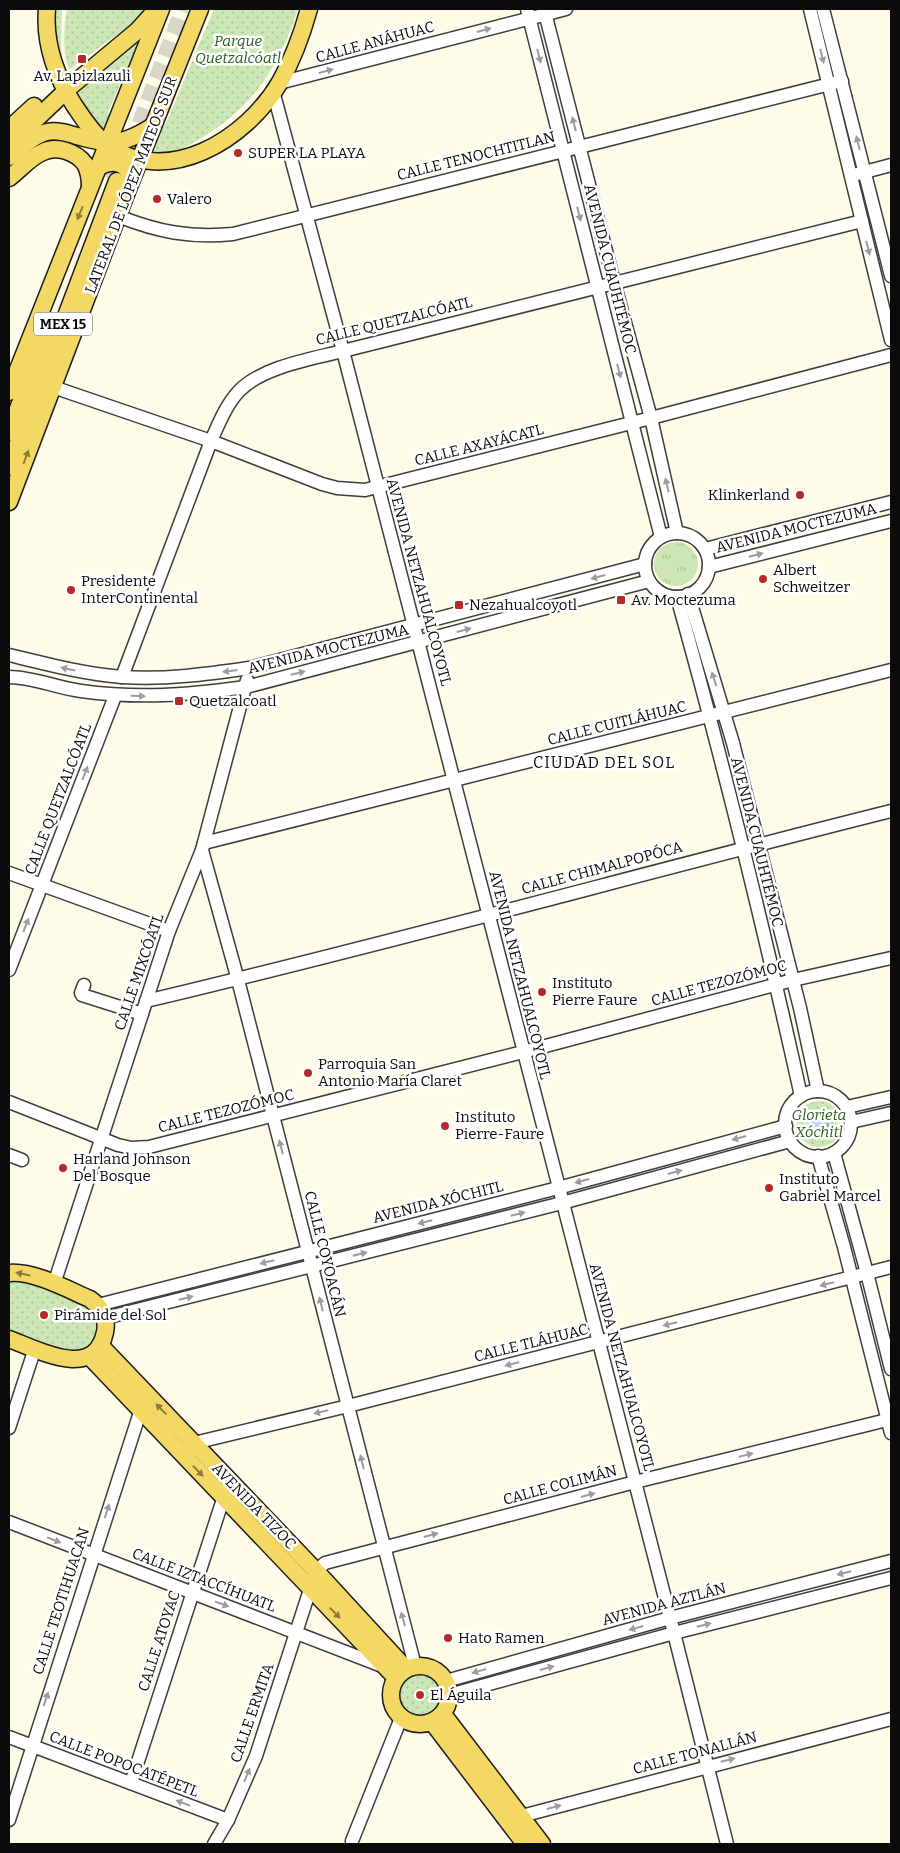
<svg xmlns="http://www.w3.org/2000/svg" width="900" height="1853" viewBox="0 0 900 1853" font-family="Bitter,serif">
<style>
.grass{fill:url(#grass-tufts)}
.park{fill:url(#park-dots)}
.water{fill:#b0d6f3;stroke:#3a87c7}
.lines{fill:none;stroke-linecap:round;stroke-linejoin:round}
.major-tunnel{stroke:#dad7c8;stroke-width:16;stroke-dasharray:16 8;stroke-linecap:butt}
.minor-casing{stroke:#3e3e3e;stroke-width:15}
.major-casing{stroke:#1c1c1c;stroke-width:19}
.minor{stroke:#fff;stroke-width:12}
.major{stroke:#f3d964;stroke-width:16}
.oneway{fill:#9d9d9d}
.oneway2{fill:#8b7c3c}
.poi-dot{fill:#b52a29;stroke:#fff;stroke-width:2}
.labels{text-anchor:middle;stroke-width:5;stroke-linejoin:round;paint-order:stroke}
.shield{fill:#fff;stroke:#545454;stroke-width:1}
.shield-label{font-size:14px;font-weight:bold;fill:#0b0b0b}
.park-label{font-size:15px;font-style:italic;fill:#285f1f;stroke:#fff}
.street-label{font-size:15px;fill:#0b0b0b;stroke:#fff}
.poi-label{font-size:15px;fill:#0b0b0b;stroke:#fff;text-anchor:start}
.neighbourhood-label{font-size:16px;letter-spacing:1px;fill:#0b0b0b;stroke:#fff}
</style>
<defs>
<pattern id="grass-tufts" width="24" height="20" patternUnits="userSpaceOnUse" patternTransform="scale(1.25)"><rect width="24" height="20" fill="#cce6b5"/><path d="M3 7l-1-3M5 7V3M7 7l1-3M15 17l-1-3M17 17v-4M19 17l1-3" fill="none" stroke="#aec49a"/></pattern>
<pattern id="park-dots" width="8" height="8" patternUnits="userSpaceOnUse" patternTransform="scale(1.25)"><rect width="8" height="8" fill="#cce6b5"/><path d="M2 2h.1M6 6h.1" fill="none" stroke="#aec49a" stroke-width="1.8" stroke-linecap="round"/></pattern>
</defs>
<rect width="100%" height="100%" fill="#fefbe9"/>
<circle class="grass" cx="676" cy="564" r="22"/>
<g class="park">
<path d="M52 9H62L61 49 63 71 53 30Z"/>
<path d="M67 9H145L130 25 70 69C62 61 64 21 67 9Z"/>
<path d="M214 9H298C279 67 252 109 198 140 181 150 167 158 148 149L167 121Z"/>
<path d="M141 36V48L131 59 108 112 109 129 106 133 101 132 74 91Z"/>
<circle cx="819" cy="1124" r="23"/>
<path d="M21 1279 90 1305C101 1323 98 1328 92 1347L72 1355 9 1332V1280Z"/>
<circle cx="419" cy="1696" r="21"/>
</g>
<circle class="water" cx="820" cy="1125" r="8"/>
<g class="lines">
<g class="major-tunnel">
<path d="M131 146 183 9"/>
<path d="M109 178 119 151"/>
</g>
<g class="minor-casing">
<g id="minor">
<path d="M527 9 661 537"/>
<path d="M544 9 614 282 651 418 677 533"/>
<path d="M810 9 891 340"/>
<path d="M823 9 891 276"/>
<path d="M279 83 566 9"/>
<path d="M273 91 343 351 674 1633 727 1844"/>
<path d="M857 174 891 165"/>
<path d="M118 216C158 232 190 238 233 234L842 81"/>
<path d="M53 387 211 441 322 484 337 488 365 490 651 418 891 355"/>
<circle cx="677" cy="565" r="32"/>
<path d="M705 549 891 502"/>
<path d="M709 567 891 521"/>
<path d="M688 594 733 743 800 1008 818 1091"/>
<path d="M677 597C723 761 764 929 801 1096"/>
<path d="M9 655C46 664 84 674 122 677 165 680 208 674 249 668L645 564"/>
<path d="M9 677C33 677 57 688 81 691 139 699 188 695 246 687L649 581"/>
<path d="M122 677 211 441C219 423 226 405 239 391 262 367 311 359 343 351L862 221"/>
<path d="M204 843 891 670"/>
<path d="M202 850 238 980 415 1666"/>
<path d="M9 873 169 931"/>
<path d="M9 970 115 696"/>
<path d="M84 985 81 993 82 995 142 1014"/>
<path d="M146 1001C396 942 643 873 891 811"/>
<circle cx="818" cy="1124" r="33"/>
<path d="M9 1102 118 1145 131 1148 149 1147 523 1052 793 980 891 958"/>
<path d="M847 1107 891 1097"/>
<path d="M851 1122 891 1113"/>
<path d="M834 1153 867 1273 891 1369"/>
<path d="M9 1155 22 1160"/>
<path d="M818 1156 844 1247 891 1433"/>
<path d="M54 1284 169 931 202 850 247 680"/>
<path d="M98 1305 558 1188 786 1126"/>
<path d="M105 1318 562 1203 790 1141"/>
<path d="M9 1428 35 1348"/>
<path d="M188 1449 194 1443 348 1406 891 1267"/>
<path d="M9 1522 382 1666"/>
<path d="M446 1681 670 1618 891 1561"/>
<path d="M449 1695 674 1633 891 1578"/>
<path d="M9 1737 228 1820"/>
<path d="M131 1783 226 1490"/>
<path d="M514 1818 891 1719"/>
<path d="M9 1820 143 1403"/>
<path d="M352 1841 401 1718"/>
<path d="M214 1844 228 1820 256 1756 316 1571 325 1563 635 1482 891 1419"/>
</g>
</g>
<g class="major-casing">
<g id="major">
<path d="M47 9C44 43 56 76 74 105 83 118 92 133 105 143 166 190 247 139 280 82 293 59 302 34 309 9"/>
<path d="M9 129 34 106"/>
<path d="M9 145 71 86 137 31 156 10"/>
<path d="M9 157C20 149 33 135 47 132 57 130 67 133 77 136 111 146 123 145 153 126"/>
<path d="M99 167C112 159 127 162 132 178"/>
<path d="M9 178C20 170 30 157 43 152 57 145 76 152 85 164 89 171 90 180 90 187"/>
<path d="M9 392 161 9"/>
<path d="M9 432 50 326"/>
<path d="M9 467 117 181"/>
<path d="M9 502 128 189 200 9"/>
<path d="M9 1273C32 1270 69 1290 90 1299 101 1307 108 1318 105 1332 95 1382 37 1349 9 1339"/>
<path d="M100 1345 316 1571 406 1669"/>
<path d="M89 1356 396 1678"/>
<circle cx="420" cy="1695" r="29"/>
<path d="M443 1714 542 1844"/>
<path d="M432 1722 525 1844"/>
</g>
</g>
<use href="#minor" class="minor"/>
<use href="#major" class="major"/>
</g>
<defs><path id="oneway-solid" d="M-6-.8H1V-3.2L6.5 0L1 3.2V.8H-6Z" transform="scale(1.25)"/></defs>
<g class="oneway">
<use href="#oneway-solid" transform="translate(484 30) rotate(-15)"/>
<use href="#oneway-solid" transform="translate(539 56) rotate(76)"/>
<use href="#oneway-solid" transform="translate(822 56) rotate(76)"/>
<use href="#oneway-solid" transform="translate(326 71) rotate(-15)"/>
<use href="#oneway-solid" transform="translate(574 124) rotate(-104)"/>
<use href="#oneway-solid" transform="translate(858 143) rotate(-104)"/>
<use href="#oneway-solid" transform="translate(579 214) rotate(76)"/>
<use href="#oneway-solid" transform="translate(868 248) rotate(76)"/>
<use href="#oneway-solid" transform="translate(619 371) rotate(75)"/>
<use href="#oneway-solid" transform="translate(667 485) rotate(-103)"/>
<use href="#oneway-solid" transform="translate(756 555) rotate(-14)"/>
<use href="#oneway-solid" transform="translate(598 577) rotate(165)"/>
<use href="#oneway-solid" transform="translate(464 630) rotate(-15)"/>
<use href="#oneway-solid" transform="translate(68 669) rotate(-168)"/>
<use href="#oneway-solid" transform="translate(230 671) rotate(173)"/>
<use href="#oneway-solid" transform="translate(298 673) rotate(-14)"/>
<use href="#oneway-solid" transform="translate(714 679) rotate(-108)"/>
<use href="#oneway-solid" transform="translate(138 696) rotate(1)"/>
<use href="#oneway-solid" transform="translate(85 773) rotate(-69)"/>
<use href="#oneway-solid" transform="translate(26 925) rotate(-69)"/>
<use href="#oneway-solid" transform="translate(739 1138) rotate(165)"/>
<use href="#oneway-solid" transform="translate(281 1147) rotate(-104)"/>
<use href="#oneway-solid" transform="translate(675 1172) rotate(-15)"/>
<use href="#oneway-solid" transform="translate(582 1181) rotate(165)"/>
<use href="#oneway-solid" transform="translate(518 1214) rotate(-14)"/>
<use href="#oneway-solid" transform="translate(425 1222) rotate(166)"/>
<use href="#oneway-solid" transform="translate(360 1254) rotate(-14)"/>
<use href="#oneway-solid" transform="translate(267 1262) rotate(166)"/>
<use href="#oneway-solid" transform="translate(827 1284) rotate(166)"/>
<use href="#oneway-solid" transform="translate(186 1298) rotate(-14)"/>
<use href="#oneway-solid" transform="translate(321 1304) rotate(-104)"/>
<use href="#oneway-solid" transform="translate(670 1324) rotate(166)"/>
<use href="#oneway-solid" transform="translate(512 1364) rotate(166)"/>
<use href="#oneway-solid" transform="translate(321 1412) rotate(167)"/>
<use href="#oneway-solid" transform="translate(746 1455) rotate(-14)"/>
<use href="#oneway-solid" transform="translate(362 1462) rotate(-104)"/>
<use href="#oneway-solid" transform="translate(588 1495) rotate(-15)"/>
<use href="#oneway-solid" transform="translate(107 1511) rotate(-72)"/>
<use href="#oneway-solid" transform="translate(431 1535) rotate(-15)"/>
<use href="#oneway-solid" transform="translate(54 1540) rotate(21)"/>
<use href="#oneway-solid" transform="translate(844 1573) rotate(166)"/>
<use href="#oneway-solid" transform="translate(222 1604) rotate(21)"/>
<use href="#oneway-solid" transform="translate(403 1619) rotate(-105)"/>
<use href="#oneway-solid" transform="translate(704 1625) rotate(-14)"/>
<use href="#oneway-solid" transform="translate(636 1628) rotate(164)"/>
<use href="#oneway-solid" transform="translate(547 1668) rotate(-15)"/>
<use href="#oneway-solid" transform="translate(479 1671) rotate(164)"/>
<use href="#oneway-solid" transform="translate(46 1699) rotate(-72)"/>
<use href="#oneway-solid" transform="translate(728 1760) rotate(-14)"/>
<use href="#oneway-solid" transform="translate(247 1775) rotate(-67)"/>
<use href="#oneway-solid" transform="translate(183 1803) rotate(-159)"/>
<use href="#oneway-solid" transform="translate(554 1807) rotate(-15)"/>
</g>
<g class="oneway2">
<use href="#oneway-solid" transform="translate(80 213) rotate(112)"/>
<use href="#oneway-solid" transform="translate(26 457) rotate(-69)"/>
<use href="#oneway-solid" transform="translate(23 1274) rotate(-168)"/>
<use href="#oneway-solid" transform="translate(161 1409) rotate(-134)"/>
<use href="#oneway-solid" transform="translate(198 1471) rotate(46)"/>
<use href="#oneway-solid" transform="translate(335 1613) rotate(46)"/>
</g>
<g class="poi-dot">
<rect x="77" y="54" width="10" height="10" rx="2.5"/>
<circle cx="238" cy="153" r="5"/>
<circle cx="157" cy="199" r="5"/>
<circle cx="800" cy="495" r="5"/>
<circle cx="763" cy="579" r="5"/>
<circle cx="71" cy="590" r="5"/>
<rect x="616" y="595" width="10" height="10" rx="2.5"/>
<rect x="454" y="600" width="10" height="10" rx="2.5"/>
<rect x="174" y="696" width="10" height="10" rx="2.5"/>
<circle cx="542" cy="992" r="5"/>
<circle cx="308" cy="1073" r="5"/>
<circle cx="445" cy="1126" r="5"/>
<circle cx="63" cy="1168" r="5"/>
<circle cx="769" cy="1188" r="5"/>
<circle cx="44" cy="1315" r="5"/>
<circle cx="448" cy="1638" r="5"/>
<circle cx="420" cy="1695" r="5"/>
</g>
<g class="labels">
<rect class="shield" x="34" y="312.5" width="58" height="23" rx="4"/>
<g class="shield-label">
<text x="63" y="329">MEX 15</text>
</g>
<g class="park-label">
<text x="238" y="46">Parque<tspan x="238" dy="17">Quetzalcóatl</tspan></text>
<text x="819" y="1120">Glorieta<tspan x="819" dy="17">Xóchitl</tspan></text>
</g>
<g class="street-label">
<text transform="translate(375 42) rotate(-15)" y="5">CALLE ANÁHUAC</text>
<text transform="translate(476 156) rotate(-14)" y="5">CALLE TENOCHTITLAN</text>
<text transform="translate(131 185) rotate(-69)" y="5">LATERAL DE LÓPEZ MATEOS SUR</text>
<text transform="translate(610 269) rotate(76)" y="5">AVENIDA CUAUHTÉMOC</text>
<text transform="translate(394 321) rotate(-14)" y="5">CALLE QUETZALCÓATL</text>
<text transform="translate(479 445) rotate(-14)" y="5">CALLE AXAYÁCATL</text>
<text transform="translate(796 528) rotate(-14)" y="5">AVENIDA MOCTEZUMA</text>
<text transform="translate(419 582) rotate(75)" y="5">AVENIDA NETZAHUALCOYOTL</text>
<text transform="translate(328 649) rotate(-14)" y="5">AVENIDA MOCTEZUMA</text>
<text transform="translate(617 723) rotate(-14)" y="5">CALLE CUITLÁHUAC</text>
<text transform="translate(58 799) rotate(-69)" y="5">CALLE QUETZALCÓATL</text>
<text transform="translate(757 842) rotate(76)" y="5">AVENIDA CUAUHTÉMOC</text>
<text transform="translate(602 868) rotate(-15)" y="5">CALLE CHIMALPOPÓCA</text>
<text transform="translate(139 972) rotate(-71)" y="5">CALLE MIXCÓATL</text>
<text transform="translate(520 975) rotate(76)" y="5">AVENIDA NETZAHUALCOYOTL</text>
<text transform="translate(719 983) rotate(-15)" y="5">CALLE TEZOZÓMOC</text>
<text transform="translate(226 1111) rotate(-14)" y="5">CALLE TEZOZÓMOC</text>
<text transform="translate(438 1202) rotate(-14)" y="5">AVENIDA XÓCHITL</text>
<text transform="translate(325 1254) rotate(76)" y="5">CALLE COYOACÁN</text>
<text transform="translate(531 1343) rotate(-14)" y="5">CALLE TLÁHUAC</text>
<text transform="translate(622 1367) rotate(75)" y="5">AVENIDA NETZAHUALCOYOTL</text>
<text transform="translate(560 1485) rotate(-15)" y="5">CALLE COLIMÁN</text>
<text transform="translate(254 1506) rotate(46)" y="5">AVENIDA TIZOC</text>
<text transform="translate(204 1580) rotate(21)" y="5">CALLE IZTACCÍHUATL</text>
<text transform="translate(61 1601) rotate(-72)" y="5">CALLE TEOTIHUACAN</text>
<text transform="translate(664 1604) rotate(-15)" y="5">AVENIDA AZTLÁN</text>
<text transform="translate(159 1641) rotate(-72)" y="5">CALLE ATOYAC</text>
<text transform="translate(252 1713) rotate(-71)" y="5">CALLE ERMITA</text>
<text transform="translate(695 1753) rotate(-15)" y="5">CALLE TONALLÁN</text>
<text transform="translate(124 1764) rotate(21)" y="5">CALLE POPOCATÉPETL</text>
</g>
<g class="poi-label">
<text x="82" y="81" text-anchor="middle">Av. Lapizlazuli</text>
<text x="248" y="158">SUPER LA PLAYA</text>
<text x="167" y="204">Valero</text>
<text x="790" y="500" text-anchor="end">Klinkerland</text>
<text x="773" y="575">Albert<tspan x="773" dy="17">Schweitzer</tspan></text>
<text x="81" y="586">Presidente<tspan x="81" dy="17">InterContinental</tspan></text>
<text x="631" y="605">Av. Moctezuma</text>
<text x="469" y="610">Nezahualcoyotl</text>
<text x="189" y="706">Quetzalcoatl</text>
<text x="552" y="988">Instituto<tspan x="552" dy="17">Pierre Faure</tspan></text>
<text x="318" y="1069">Parroquia San<tspan x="318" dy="17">Antonio María Claret</tspan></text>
<text x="455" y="1122">Instituto<tspan x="455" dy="17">Pierre-Faure</tspan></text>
<text x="73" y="1164">Harland Johnson<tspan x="73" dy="17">Del Bosque</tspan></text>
<text x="779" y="1184">Instituto<tspan x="779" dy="17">Gabriel Marcel</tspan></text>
<text x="54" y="1320">Pirámide del Sol</text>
<text x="458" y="1643">Hato Ramen</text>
<text x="430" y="1700">El Águila</text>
</g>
<g class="neighbourhood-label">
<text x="604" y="768">CIUDAD DEL SOL</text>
</g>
</g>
<rect width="900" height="1853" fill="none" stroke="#0b0b0b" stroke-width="20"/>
</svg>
